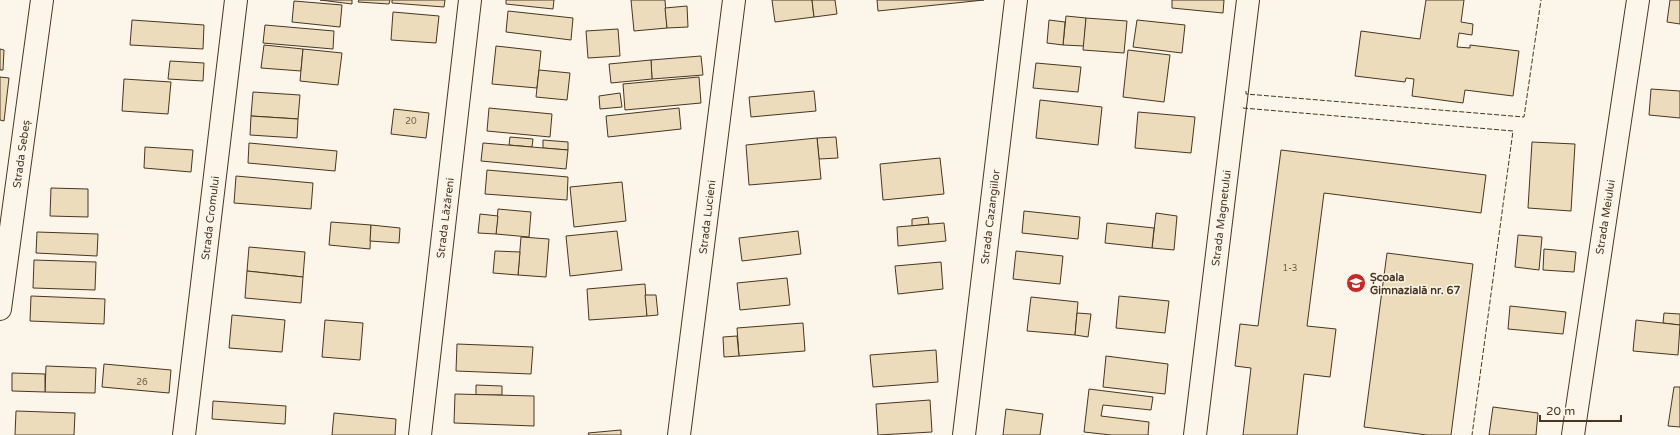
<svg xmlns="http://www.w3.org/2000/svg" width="1680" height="435" viewBox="0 0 1680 435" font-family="'Varela Round',sans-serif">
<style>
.building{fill:#ecdcbc;stroke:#4a3520}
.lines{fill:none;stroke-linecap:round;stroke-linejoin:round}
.minor-casing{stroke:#4a3520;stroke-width:24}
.minor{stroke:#fbf6e9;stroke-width:22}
.fence{stroke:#4a3520;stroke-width:1;stroke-dasharray:5 2;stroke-linecap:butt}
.labels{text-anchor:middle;stroke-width:3;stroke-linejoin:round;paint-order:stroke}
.number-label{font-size:9px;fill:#725f47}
.street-label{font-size:11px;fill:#4a3520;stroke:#fbf6e9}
.poi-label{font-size:11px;font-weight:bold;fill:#4a3520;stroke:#fbf6e9;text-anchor:start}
</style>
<rect width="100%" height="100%" fill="#fbf6e9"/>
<g class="building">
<path d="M320 0H352V4Z"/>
<path d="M359 0H390L389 4 358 2Z"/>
<path d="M392 0H445L444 7 392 3Z"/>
<path d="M506 0H554L553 9 506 4Z"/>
<path d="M631 0H665L667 28 634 31Z"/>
<path d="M772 0H812L814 17 775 22Z"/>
<path d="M812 0H835L837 14 814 17Z"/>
<path d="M877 0H984L878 11Z"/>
<path d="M1172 0H1224L1223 13 1172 8Z"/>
<path d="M1426 0H1464L1461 22 1473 24 1472 35 1459 33 1457 47 1470 48V45L1519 51 1513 96 1465 90 1463 103 1412 96 1414 79 1406 78 1405 82 1355 76 1361 31 1420 39Z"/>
<path d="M1670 0H1680V24L1667 22Z"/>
<path d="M294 1 342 5 340 27 292 22Z"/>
<path d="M687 6 688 27 667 28 665 8Z"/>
<path d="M508 11 573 18 571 40 506 32Z"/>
<path d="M393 12 439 16 436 43 391 40Z"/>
<path d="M1066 16 1086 18 1084 46 1063 45Z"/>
<path d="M1086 18 1127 21 1124 53 1083 50Z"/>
<path d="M132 20 204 25 203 49 130 45Z"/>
<path d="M1049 20 1065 22 1063 45 1047 43Z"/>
<path d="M1137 20 1185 25 1182 53 1133 47Z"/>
<path d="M265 25 334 31 333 49 263 43Z"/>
<path d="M618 29 620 56 588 58 586 31Z"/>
<path d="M264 45 303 49 301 71 261 68Z"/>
<path d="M496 46 541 51 537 88 492 84Z"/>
<path d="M0 49 4 50 3 70H0Z"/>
<path d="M303 49 342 53 338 85 300 81Z"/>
<path d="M1128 50 1170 55 1164 102 1123 97Z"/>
<path d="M701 56 703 75 652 79 651 60Z"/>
<path d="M651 60 652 79 611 83 609 64Z"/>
<path d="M170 61 204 63 203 81 168 79Z"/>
<path d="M1036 63 1081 67 1078 92 1033 88Z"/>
<path d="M539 70 570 73 567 100 536 97Z"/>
<path d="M0 77 9 78 4 121 0 120Z"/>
<path d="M699 77 701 103 625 110 623 84Z"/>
<path d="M124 79 171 82 168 114 122 111Z"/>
<path d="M1651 89 1680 91V118L1649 115Z"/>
<path d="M814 91 816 111 751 117 749 97Z"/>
<path d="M253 92 300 95 298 119 251 116Z"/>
<path d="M620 93 622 107 600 109 599 96Z"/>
<path d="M1040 100 1102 107 1098 145 1036 138Z"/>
<path d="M489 108 552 114 550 137 487 131Z"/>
<path d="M679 108 681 129 608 137 606 116Z"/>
<path d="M394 109 429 113 426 138 391 134Z"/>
<path d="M1138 112 1195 117 1191 153 1135 148Z"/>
<path d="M251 116 298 119 297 138 250 135Z"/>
<path d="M510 137 533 139 532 147 509 145Z"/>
<path d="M836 137 838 158 819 159 817 138Z"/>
<path d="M817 138 821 179 749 185 746 145Z"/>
<path d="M543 140 568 142V150L543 148Z"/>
<path d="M1532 142 1575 144 1571 211 1528 208Z"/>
<path d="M249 143 337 151 335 171 248 163Z"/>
<path d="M483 143 568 150 566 169 481 161Z"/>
<path d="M145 147 193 150 191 172 144 168Z"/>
<path d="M1281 150 1486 175 1481 213 1324 193 1307 326 1336 329 1330 377 1304 374 1297 435H1243L1251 368 1235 366 1240 324 1258 326Z"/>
<path d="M940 158 944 194 883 200 880 164Z"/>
<path d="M487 170 568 177 567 200 485 194Z"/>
<path d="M236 176 313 183 311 209 234 203Z"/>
<path d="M622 182 626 221 574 227 570 187Z"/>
<path d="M51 188 88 189V217L50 216Z"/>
<path d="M498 209 531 212 529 237 496 234Z"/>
<path d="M1024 211 1080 217 1078 239 1022 233Z"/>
<path d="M1156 213 1177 216 1174 250 1152 248Z"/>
<path d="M480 214 498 216 496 234 478 233Z"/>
<path d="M928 217 929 224 912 226V219Z"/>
<path d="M331 222 371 225 370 249 329 245Z"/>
<path d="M944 223 946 241 898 246 897 227Z"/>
<path d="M1107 223 1154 228 1152 248 1105 243Z"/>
<path d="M371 225 400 228 399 243 370 241Z"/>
<path d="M617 231 622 270 570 276 566 236Z"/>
<path d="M798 231 801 254 742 261 739 238Z"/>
<path d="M37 232 98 234 97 256 36 253Z"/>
<path d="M1518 235 1542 237 1539 270 1515 267Z"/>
<path d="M521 237 549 239 546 277 518 275Z"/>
<path d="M249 247 305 252 303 277 247 271Z"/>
<path d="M1544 249 1576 252 1574 272 1543 270Z"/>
<path d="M495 251 520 252 518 275 493 273Z"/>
<path d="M1016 251 1063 256 1060 284 1013 279Z"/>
<path d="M1387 253 1473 264 1451 435H1427L1364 427Z"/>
<path d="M34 260 96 262 95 290 33 288Z"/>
<path d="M941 262 943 289 898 294 895 266Z"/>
<path d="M247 271 303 277 301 303 245 298Z"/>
<path d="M787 278 790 305 740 310 737 283Z"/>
<path d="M645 284 647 316 589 320 587 289Z"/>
<path d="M645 295H656L658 315 647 316Z"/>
<path d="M31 296 105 299 104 324 30 321Z"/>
<path d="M1119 296 1169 301 1165 333 1116 328Z"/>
<path d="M1031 297 1078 302 1075 335 1027 331Z"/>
<path d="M1510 306 1566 312 1563 334 1508 329Z"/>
<path d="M1077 313 1091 314 1088 337 1075 335Z"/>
<path d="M1664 313 1680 314V325L1663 323Z"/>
<path d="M232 315 285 320 282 352 229 348Z"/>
<path d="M325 320 363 323 360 360 322 357Z"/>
<path d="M1636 320 1680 325 1678 355 1633 351Z"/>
<path d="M803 323 805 351 739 356 737 328Z"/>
<path d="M737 336 739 356 724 357 723 337Z"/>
<path d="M457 344 533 347 531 374 456 371Z"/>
<path d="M936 350 938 382 873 387 870 355Z"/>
<path d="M1106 356 1168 364 1165 394 1103 387Z"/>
<path d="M104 364 171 370 169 393 102 387Z"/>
<path d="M46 366 96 368 95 393 45 392Z"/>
<path d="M12 373 45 374V392L12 391Z"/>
<path d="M476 385 502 386V395H476Z"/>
<path d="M1674 387H1680V427L1668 426Z"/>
<path d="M1089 389 1153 397 1151 410 1103 405 1101 416 1149 422 1148 435H1111L1084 432Z"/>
<path d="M455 394 534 396V426L454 423Z"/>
<path d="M930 400 932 432 878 435 876 404Z"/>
<path d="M213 401 286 406 285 424 212 419Z"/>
<path d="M1493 407 1538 413 1536 435H1489Z"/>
<path d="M1006 409 1043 414 1040 435H1003Z"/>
<path d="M16 411 75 413 74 435H15Z"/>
<path d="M334 413 396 419 395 435H332Z"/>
<path d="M621 430V435H589L588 433Z"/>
</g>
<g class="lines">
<g class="minor-casing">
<g id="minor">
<path d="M0 309 42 0"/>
<path d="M184 435 236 0"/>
<path d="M420 435 470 0"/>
<path d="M679 435 734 0"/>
<path d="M964 435 1016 0"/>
<path d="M1195 435 1248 0"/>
<path d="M1573 435 1638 0"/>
</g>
</g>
<use href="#minor" class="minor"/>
<g class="fence">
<path d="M1246 91V94L1524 117 1541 0"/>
<path d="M1243 108 1513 131 1472 435"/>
</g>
</g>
<defs>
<g id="school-disc" transform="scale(1)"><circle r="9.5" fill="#c62828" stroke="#fbf6e9"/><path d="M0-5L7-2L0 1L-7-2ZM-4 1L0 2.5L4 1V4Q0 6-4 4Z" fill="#fff"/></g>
</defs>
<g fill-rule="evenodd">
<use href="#school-disc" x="1356" y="283"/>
</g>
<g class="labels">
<g class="number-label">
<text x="411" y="124">20</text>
<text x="1290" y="271">1-3</text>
<text x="142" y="385">26</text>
</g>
<g class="street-label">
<text transform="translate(21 154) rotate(-82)" y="4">Strada Sebeș</text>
<text transform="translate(707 217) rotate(-83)" y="4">Strada Lucieni</text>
<text transform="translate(990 217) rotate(-83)" y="4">Strada Cazangiilor</text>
<text transform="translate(1605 217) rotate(-81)" y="4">Strada Meiului</text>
<text transform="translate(210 218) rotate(-83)" y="4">Strada Cromului</text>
<text transform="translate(445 218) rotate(-83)" y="4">Strada Lăzăreni</text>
<text transform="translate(1221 218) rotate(-83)" y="4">Strada Magnetului</text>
</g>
<g class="poi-label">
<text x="1370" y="281">Școala<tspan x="1370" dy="13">Gimnazială nr. 67</tspan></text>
</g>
</g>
<path d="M1540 415v6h81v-6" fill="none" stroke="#4a3520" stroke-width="2"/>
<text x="1546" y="415" font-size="12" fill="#4a3520" stroke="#fbf6e9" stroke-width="3" paint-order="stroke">20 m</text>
</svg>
